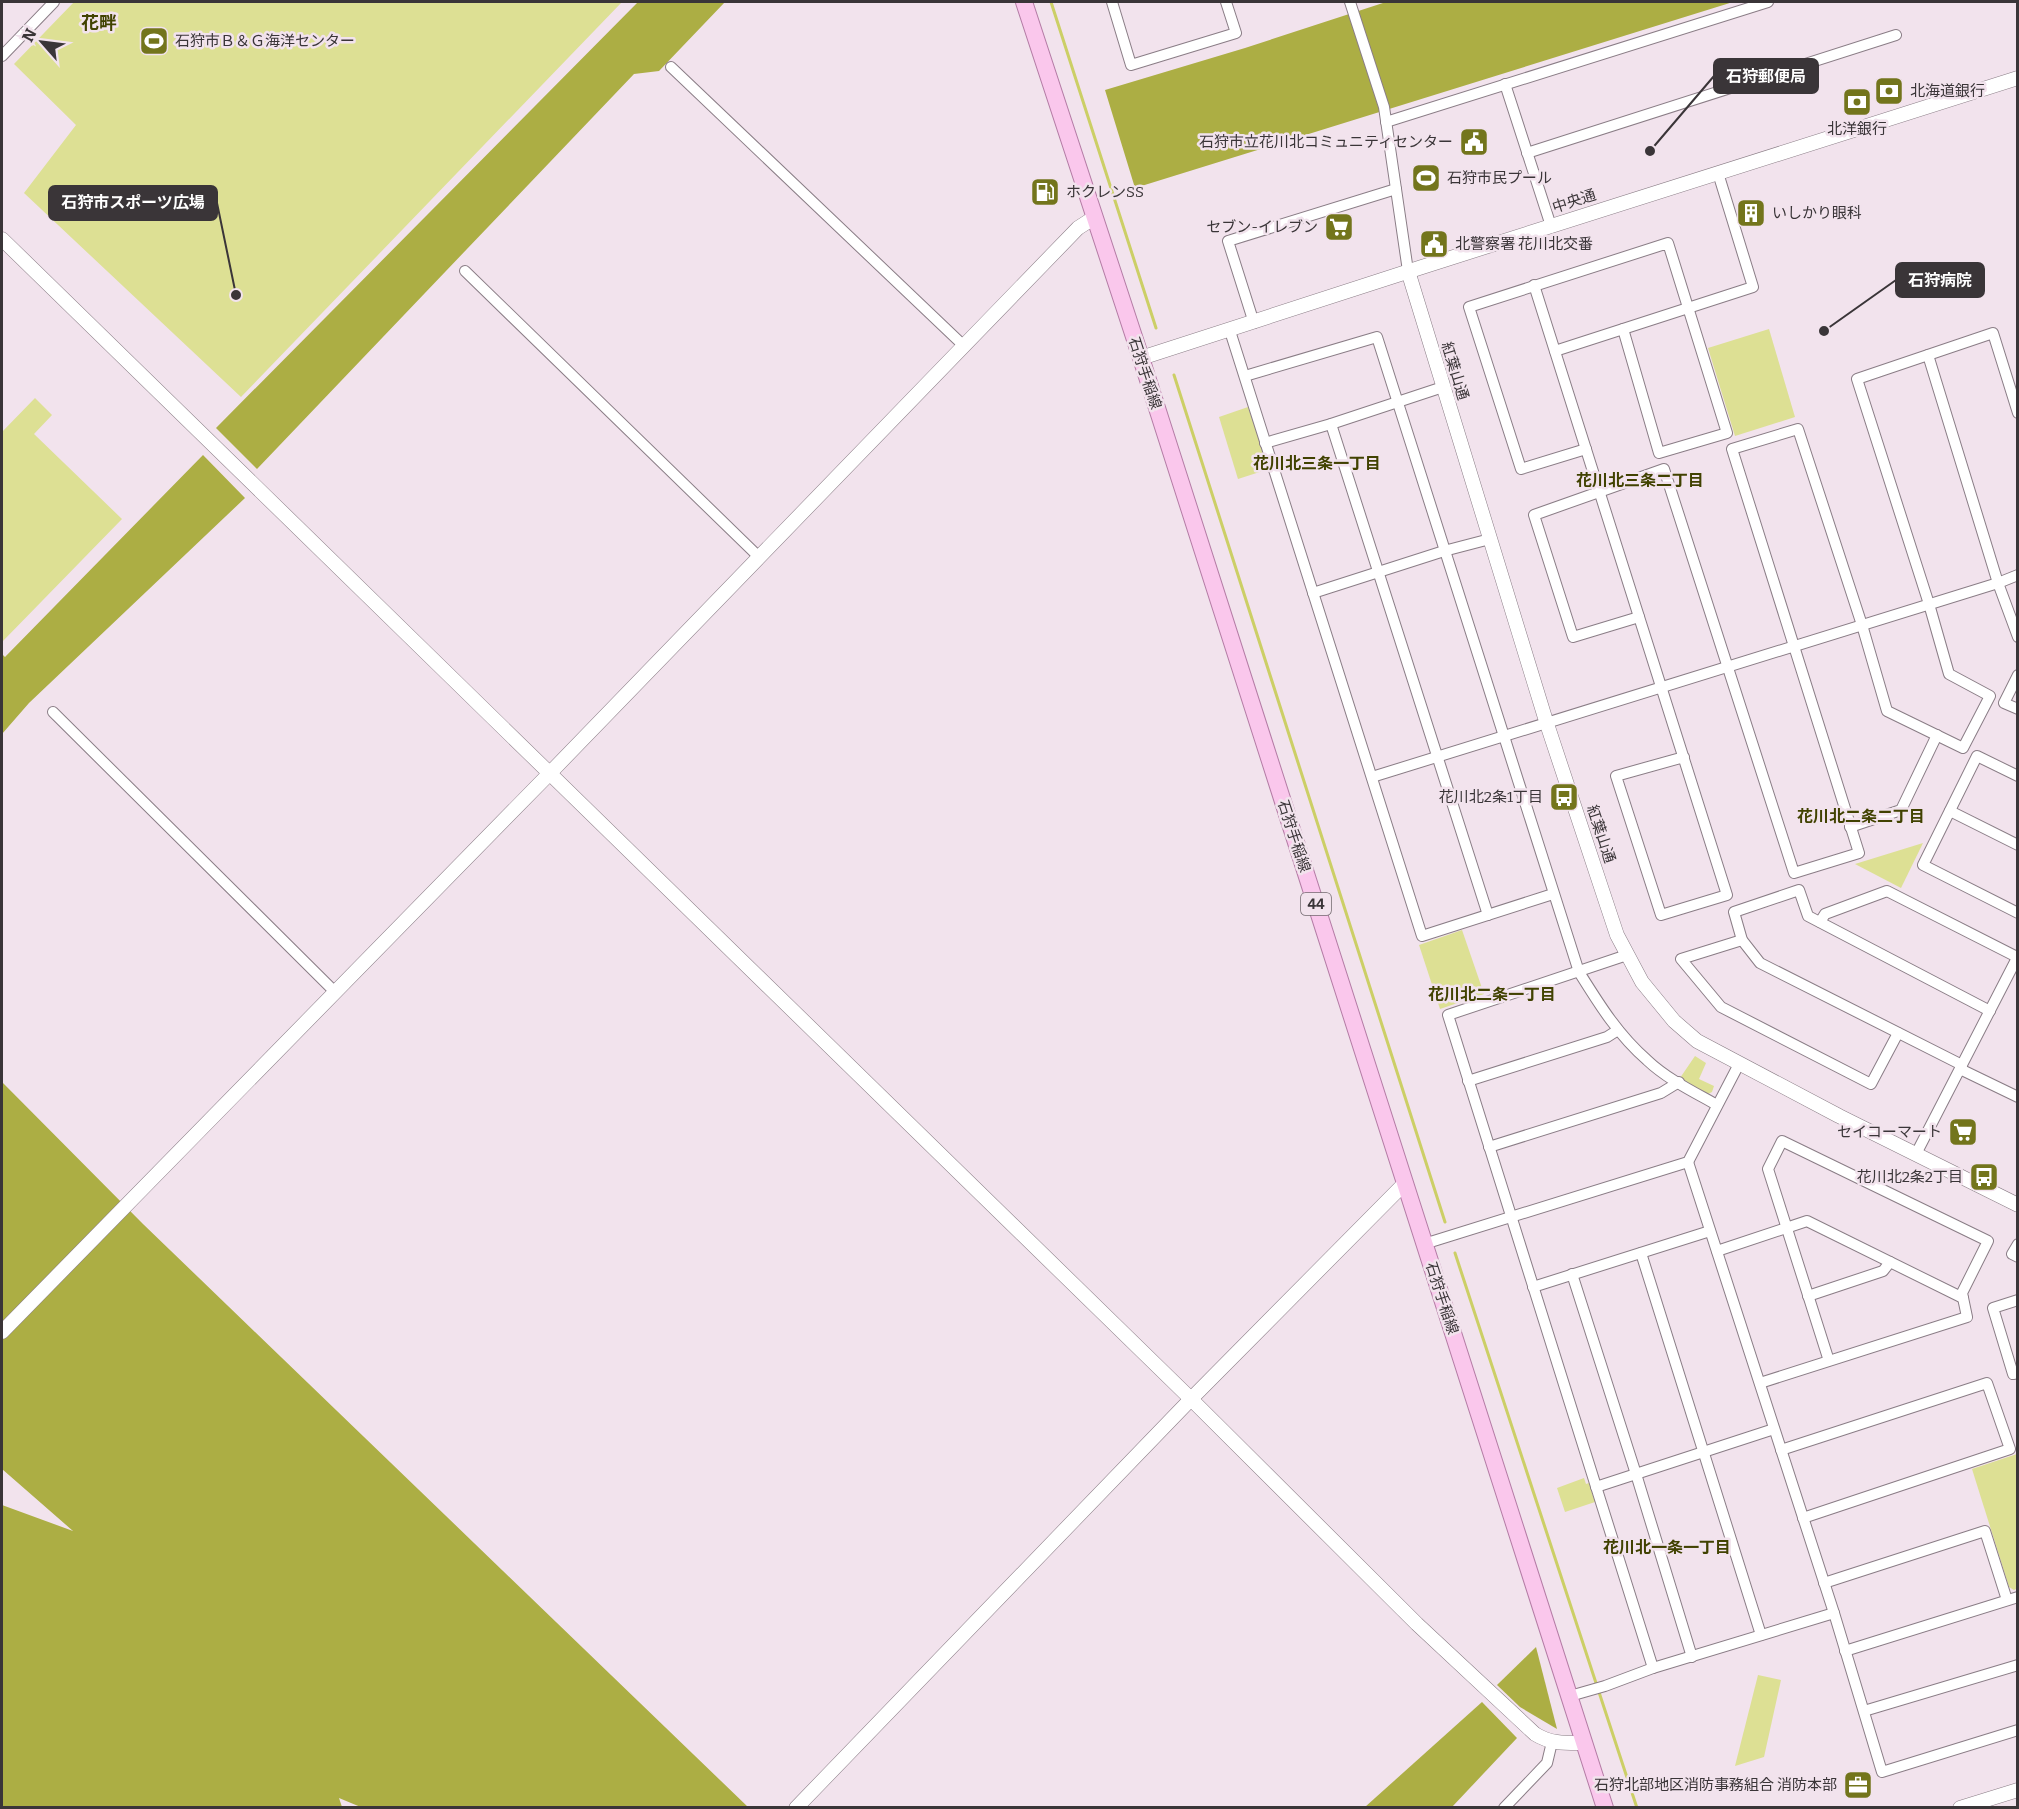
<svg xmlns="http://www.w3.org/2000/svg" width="2019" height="1809" viewBox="0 0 2019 1809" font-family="Bitter,'Noto Sans JP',serif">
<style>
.green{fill:#dde094}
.forest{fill:#acae44}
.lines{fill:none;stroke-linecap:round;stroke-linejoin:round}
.stream{stroke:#cccf66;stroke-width:3}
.minor-casing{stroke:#8a7d86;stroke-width:12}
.tertiary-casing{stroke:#8a7d86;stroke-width:15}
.primary-casing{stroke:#b47ca5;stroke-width:18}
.minor{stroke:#fff;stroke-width:10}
.tertiary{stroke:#fff;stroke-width:14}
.primary{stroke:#fac7ec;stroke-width:16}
.labels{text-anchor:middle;stroke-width:5;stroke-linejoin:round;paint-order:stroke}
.shield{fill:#f2e3ed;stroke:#71696e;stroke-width:1.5}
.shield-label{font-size:14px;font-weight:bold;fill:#3a3538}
.poi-label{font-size:15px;fill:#3a3538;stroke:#f2e3ed;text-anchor:start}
.street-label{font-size:15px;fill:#3a3538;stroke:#f2e3ed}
.neighbourhood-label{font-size:16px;font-weight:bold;fill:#414201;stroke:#f2e3ed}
.quarter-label{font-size:18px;font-weight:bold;fill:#414201;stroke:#f2e3ed}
.leader{fill:none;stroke:#3a3538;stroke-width:2}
.callout-dot{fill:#3a3538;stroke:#f2e3ed;stroke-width:2}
.callout{fill:#3a3538;stroke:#3a3538;stroke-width:2}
.callout-label{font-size:16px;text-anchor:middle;font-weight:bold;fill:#fff}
</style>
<rect width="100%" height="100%" fill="#f2e3ed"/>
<g class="green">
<path d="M74 2H622L241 397 24 193 76 125 14 64Z"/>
<path d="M1769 329 1795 417 1735 436 1708 348Z"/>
<path d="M35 398 52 415 34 434 122 519 2 642V432Z"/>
<path d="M1248 407 1269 469 1238 479 1219 417Z"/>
<path d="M1923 843 1901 888 1855 864Z"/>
<path d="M1462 930 1484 994 1440 1009 1419 945Z"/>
<path d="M1695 1056 1706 1063 1699 1079 1714 1086 1712 1092 1708 1094 1680 1078Z"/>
<path d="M2017 1454 2018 1588 2014 1590 2009 1587 1972 1469Z"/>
<path d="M1584 1478 1586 1484 1589 1483 1595 1502 1565 1512 1557 1488Z"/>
<path d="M1758 1675 1781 1680 1764 1757 1735 1766Z"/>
</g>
<g class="forest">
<path d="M638 2H725L659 71 634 74 257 469 216 428Z"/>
<path d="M1386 2H1733L1135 188 1105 90 1245 48Z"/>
<path d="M203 455 245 498 29 703 2 734V654L5 657Z"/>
<path d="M2 1082 143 1224 748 1807 363 1808 339 1798 342 1807H2V1505L73 1531 2 1469Z"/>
<path d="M1536 1647 1557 1729 1520 1707 1497 1685Z"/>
<path d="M1482 1702 1517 1738 1452 1807H1365Z"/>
</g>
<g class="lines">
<g class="stream">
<path d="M1051 2 1156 328"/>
<path d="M1174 375 1445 1222"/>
<path d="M1455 1253 1637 1808"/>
</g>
<g class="minor-casing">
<g id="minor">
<path d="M1112 2 1131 65 1236 33 1226 2"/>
<path d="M1350 2 1384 107 1408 271"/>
<path d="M2 56 54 2"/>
<path d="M671 67 964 346"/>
<path d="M1505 84 1551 226"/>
<path d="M1386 122 1768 2"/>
<path d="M1527 153 1896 35"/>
<path d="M465 271 759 557"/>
<path d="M1534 285 1727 895 1661 915 1616 776 1684 757"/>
<path d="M1254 323 1228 241 1396 189"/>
<path d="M1230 331 1422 936 1553 894"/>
<path d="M1555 351 1753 287 1718 173"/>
<path d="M1928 355 1998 583 2018 575"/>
<path d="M1245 376 1377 337 1579 972C1599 1004 1618 1035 1647 1060 1667 1079 1694 1092 1717 1105"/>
<path d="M1331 424 1488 915"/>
<path d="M1265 443 1331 424 1443 387"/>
<path d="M1586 449 1521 469 1469 307 1668 243 1727 433 1659 453 1623 329"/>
<path d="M1313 593 1444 551 1490 539"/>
<path d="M1639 617 1573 637 1534 515 1664 469 1794 873 1859 853 1732 449 1798 429 1862 625 1887 711 1963 748 1990 696 1949 674 1929 604 1857 379 1993 333 2018 413"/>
<path d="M2018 675 2004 703 2018 709"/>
<path d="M53 712 335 992"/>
<path d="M2018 776 1977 756 1923 865 2018 913"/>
<path d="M1372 777 1998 583 2018 637"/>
<path d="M1950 811 2018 845"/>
<path d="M1850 827 1901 810 1937 735"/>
<path d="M1820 922 1825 914 1887 891 2017 957"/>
<path d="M1742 940 1681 959 1721 1007 1871 1084 1898 1033"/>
<path d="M1627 955 1448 1015 1653 1668"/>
<path d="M1962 1065 1760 963 1742 940 1734 912 1799 890 1808 916 1990 1011"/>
<path d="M1960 1069 2018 1097"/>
<path d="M1468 1081 1607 1037 1618 1030"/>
<path d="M1489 1147 1661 1093 1679 1082"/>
<path d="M1916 1154 2018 956"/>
<path d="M1688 1162 1834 1613 1882 1772 2018 1730"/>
<path d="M1424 1244 1688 1162 1739 1064"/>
<path d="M2018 1244 2012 1254 2018 1257"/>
<path d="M1717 1251 1807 1221 1963 1298"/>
<path d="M1641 1253 1761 1635"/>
<path d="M1572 1274 1636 1474 1692 1657"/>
<path d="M1533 1287 1710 1231"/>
<path d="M1808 1296 1883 1271 1890 1262"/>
<path d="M2018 1300 1993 1308 2013 1374 2018 1373"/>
<path d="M1760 1383 1967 1317 1962 1293 1988 1241 1782 1141 1768 1169 1829 1361"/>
<path d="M1781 1450 1987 1383 2010 1449 1803 1518"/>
<path d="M1596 1487 1774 1429"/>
<path d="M1824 1583 1985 1531 2007 1600"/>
<path d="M1845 1651 2018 1597"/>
<path d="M1570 1696 1605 1686 1653 1668 1834 1613"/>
<path d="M1864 1711 2018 1665"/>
<path d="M1504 1808 1547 1763 1552 1742"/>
</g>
</g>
<g class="tertiary-casing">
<g id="tertiary">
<path d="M2 239 1191 1399 1417 1624 1535 1734C1551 1744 1566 1743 1584 1743"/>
<path d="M1408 271 1546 721 1605 899 1617 935 1642 982 1674 1021 1697 1041 1839 1116 2018 1205"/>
<path d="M1141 358 1422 267 2018 78"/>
<path d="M2 1332 550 773 1078 228 1095 217"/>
<path d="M796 1808 1191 1399 1405 1183"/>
<path d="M1960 1808 2018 1790"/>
</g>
</g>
<g class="primary-casing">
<path id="primary" d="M1024 2 1141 358 1605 1808"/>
</g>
<use href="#minor" class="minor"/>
<use href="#tertiary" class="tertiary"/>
<use href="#primary" class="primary"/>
</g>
<defs>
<g id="stadium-square" transform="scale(1.5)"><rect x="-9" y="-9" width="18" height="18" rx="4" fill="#73751c" stroke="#f2e3ed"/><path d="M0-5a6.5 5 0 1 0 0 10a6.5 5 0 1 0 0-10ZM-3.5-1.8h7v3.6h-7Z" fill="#fff"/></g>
<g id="bank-square" transform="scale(1.5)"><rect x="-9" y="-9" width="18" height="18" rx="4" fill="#73751c" stroke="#f2e3ed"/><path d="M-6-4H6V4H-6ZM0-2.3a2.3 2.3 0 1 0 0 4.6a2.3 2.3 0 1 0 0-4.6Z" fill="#fff"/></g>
<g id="civic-square" transform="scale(1.5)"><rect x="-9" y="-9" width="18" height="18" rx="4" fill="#73751c" stroke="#f2e3ed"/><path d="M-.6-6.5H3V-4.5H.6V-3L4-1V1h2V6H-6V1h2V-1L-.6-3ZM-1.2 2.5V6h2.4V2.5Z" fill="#fff"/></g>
<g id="fuel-square" transform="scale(1.5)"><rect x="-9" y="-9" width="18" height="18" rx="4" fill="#73751c" stroke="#f2e3ed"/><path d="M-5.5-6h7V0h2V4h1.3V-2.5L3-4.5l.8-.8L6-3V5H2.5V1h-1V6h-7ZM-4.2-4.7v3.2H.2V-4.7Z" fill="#fff"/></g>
<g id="building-square" transform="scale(1.5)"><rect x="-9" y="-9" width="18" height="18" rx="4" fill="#73751c" stroke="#f2e3ed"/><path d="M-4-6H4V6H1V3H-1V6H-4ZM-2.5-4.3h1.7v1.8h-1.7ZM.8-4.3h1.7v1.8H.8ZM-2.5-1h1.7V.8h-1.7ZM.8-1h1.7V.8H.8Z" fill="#fff"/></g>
<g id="supermarket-square" transform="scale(1.5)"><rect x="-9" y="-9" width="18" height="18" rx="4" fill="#73751c" stroke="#f2e3ed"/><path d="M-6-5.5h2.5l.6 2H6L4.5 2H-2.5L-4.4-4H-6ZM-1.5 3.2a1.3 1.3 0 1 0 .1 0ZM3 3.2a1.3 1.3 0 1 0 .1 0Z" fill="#fff"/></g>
<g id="bus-square" transform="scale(1.5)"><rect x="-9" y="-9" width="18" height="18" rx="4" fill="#73751c" stroke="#f2e3ed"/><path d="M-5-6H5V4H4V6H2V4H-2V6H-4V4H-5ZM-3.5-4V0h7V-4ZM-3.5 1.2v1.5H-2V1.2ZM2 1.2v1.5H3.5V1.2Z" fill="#fff"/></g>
<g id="office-square" transform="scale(1.5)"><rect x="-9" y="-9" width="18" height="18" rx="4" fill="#73751c" stroke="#f2e3ed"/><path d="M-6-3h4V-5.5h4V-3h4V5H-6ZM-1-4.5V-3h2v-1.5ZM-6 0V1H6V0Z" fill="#fff"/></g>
</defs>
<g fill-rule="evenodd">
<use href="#stadium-square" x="154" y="41"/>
<use href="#bank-square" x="1889" y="91"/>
<use href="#bank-square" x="1857" y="102"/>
<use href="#civic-square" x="1474" y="142"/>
<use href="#stadium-square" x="1426" y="178"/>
<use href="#fuel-square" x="1045" y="192"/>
<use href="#building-square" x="1751" y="213"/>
<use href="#supermarket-square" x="1339" y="227"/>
<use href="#civic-square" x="1434" y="244"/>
<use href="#bus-square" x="1564" y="797"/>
<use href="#supermarket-square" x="1963" y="1132"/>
<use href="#bus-square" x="1984" y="1177"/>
<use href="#office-square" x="1858" y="1785"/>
</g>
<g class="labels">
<rect class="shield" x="1301" y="893" width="30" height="22" rx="4.5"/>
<g class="shield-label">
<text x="1316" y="909">44</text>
</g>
<g class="poi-label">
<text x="175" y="46">石狩市Ｂ＆Ｇ海洋センター</text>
<text x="1910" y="96">北海道銀行</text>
<text x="1857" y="134" text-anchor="middle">北洋銀行</text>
<text x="1453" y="147" text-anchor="end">石狩市立花川北コミュニティセンター</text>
<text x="1447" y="183">石狩市民プール</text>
<text x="1066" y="197">ホクレンSS</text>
<text x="1772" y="218">いしかり眼科</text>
<text x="1318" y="232" text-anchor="end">セブン-イレブン</text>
<text x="1455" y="249">北警察署 花川北交番</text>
<text x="1543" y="802" text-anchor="end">花川北2条1丁目</text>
<text x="1942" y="1137" text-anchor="end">セイコーマート</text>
<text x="1963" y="1182" text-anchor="end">花川北2条2丁目</text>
<text x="1837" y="1790" text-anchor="end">石狩北部地区消防事務組合 消防本部</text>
</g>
<g class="street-label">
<text transform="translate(1574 201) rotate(-18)" y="5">中央通</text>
<text transform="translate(1455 371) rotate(73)" y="5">紅葉山通</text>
<text transform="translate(1145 373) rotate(72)" y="5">石狩手稲線</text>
<text transform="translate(1601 834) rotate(72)" y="5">紅葉山通</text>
<text transform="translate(1294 836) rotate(72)" y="5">石狩手稲線</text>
<text transform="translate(1442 1298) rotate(72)" y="5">石狩手稲線</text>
</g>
<g class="neighbourhood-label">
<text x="1317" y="469">花川北三条一丁目</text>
<text x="1640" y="486">花川北三条二丁目</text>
<text x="1861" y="822">花川北二条二丁目</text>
<text x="1492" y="1000">花川北二条一丁目</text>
<text x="1667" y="1553">花川北一条一丁目</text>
</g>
<g class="quarter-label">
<text x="99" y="29">花畔</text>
</g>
</g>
<path class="leader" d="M1650 151L1714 76M236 295L217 203M1824 331L1896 280"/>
<g class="callout-dot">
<circle cx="1650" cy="151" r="6"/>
<circle cx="236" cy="295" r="6"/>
<circle cx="1824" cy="331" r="6"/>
</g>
<g class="callout">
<rect x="1714" y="59" width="104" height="34" rx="6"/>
<rect x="49" y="186" width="168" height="34" rx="6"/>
<rect x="1896" y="263" width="88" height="34" rx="6"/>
</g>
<g class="callout-label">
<text x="1766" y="82">石狩郵便局</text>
<text x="133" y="208">石狩市スポーツ広場</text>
<text x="1940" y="286">石狩病院</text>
</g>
<rect width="2019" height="1809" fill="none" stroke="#3a3538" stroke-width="6"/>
<g transform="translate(42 42) rotate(298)" stroke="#f2e3ed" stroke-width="4.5" paint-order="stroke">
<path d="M0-4.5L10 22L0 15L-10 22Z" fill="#3a3538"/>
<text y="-9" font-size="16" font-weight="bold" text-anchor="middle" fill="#3a3538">N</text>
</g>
</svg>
